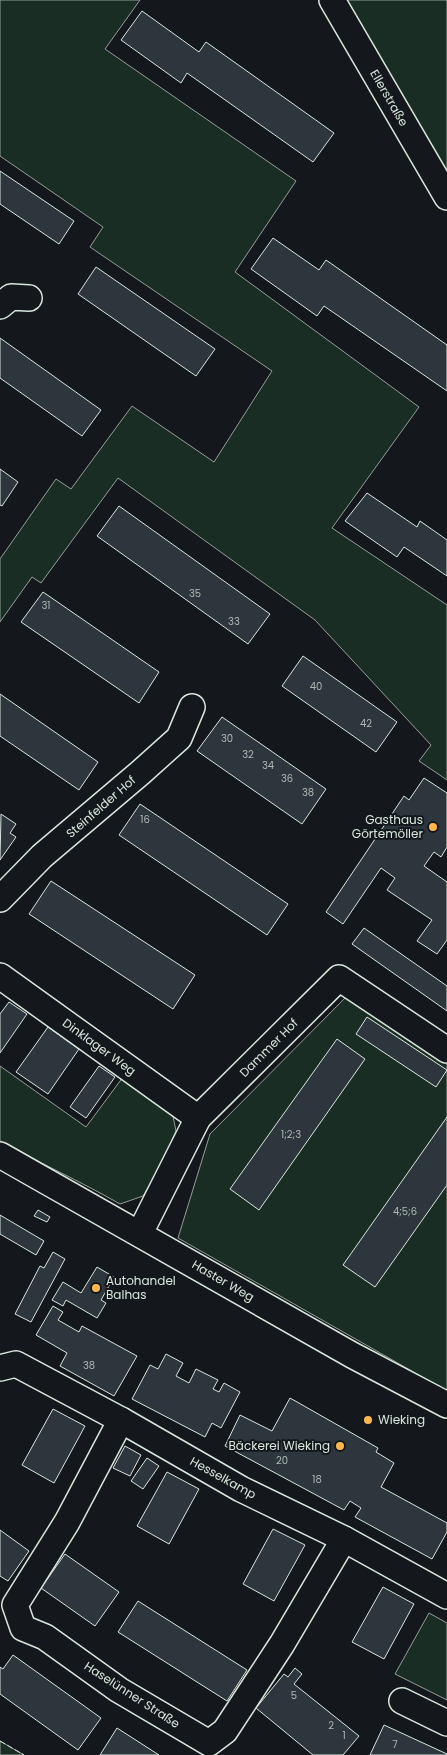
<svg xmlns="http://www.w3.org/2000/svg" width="447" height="1755" viewBox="0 0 447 1755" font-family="Poppins,sans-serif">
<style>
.green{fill:#1a2d24;stroke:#939e99}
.building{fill:#2c363c;stroke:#d8e6dc}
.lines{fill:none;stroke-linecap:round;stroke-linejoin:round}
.minor-casing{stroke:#d8e6dc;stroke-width:28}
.minor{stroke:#14181c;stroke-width:25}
.fence{stroke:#d8e6dc;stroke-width:1;stroke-dasharray:6 2.5;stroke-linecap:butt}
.poi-dot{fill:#ffb74d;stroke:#14181c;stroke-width:2}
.labels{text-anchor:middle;stroke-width:4;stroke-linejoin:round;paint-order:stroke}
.number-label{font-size:10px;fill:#adbab4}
.street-label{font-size:12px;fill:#d8e6dc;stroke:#14181c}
.poi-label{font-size:12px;fill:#d8e6dc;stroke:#14181c;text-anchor:end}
</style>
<rect width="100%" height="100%" fill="#14181c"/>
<g class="green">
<path d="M0 0H140L105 49 296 181 235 272 419 407 332 528 447 605V780L419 761 431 745 315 620 118 478 41 583 32 577 0 622V559L56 479 71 489 132 406 214 462 272 371 90 247 103 227 0 156Z"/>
<path d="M347 0H447V171Z"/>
<path d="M350 993 447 1059V1391L178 1238 210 1134Z"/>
<path d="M0 1066 86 1127 126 1073 171 1107 176 1131 162 1164 143 1196 120 1204C80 1181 39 1163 0 1141Z"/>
<path d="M429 1613 447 1623V1700L395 1674Z"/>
<path d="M0 1741 24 1755H0Z"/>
</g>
<g class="building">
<path d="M142 11 199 52 206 42 334 133 313 162 187 73 181 83 121 40Z"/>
<path d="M0 171 74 221 59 244 0 204Z"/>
<path d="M273 238 319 270 326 260 447 345V391L324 306 317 316 251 269Z"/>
<path d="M96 267 215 349 196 376 78 294Z"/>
<path d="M0 338 101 410 82 436 0 378Z"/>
<path d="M0 469 18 482 2 506 0 505Z"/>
<path d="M367 493 417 527 420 521 447 540V576L404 547 397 557 345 521Z"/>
<path d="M119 506 270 614 248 644 97 536Z"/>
<path d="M43 592 159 672 139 703 21 622Z"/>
<path d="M303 656 397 722 376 752 282 686Z"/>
<path d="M0 694 98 762 79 790 0 736Z"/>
<path d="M222 717 326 789 302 824 197 751Z"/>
<path d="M424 778 447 793V847L441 857 434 852 424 866 447 882V940L437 954 417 941 432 920 387 890 395 878 381 868 343 924 326 912 404 796 409 800Z"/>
<path d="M140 804 288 904 267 935 119 835Z"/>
<path d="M1 814 16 824 10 833 16 837 0 860Z"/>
<path d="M51 881 195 975 173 1009 29 914Z"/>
<path d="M364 928 447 986V1011L352 944Z"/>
<path d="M9 1002 27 1014 0 1053V1014Z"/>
<path d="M367 1017 447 1070 436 1087 356 1034Z"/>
<path d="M48 1027 79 1049 48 1094 16 1072Z"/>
<path d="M337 1039 365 1059 259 1210 230 1189Z"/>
<path d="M99 1066 115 1077 86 1118 70 1107Z"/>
<path d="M447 1117V1185L375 1287 343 1265Z"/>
<path d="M38 1210 50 1217 47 1222 34 1216Z"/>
<path d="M0 1215 44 1241 36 1255 0 1234Z"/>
<path d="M53 1252 65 1259 31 1322 15 1314 40 1266 44 1268Z"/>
<path d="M97 1267 114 1277 101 1300 106 1303 97 1318 66 1300 63 1306 52 1300 63 1282 81 1293Z"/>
<path d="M53 1306 63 1312 58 1320 79 1332 82 1326 137 1356 114 1396 60 1366 67 1353 36 1335Z"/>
<path d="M166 1354 183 1363 176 1376 189 1383 196 1369 218 1380 213 1389 219 1392 224 1383 240 1392 221 1428 212 1423 205 1437 132 1399 150 1365 158 1369Z"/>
<path d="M290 1398 378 1448 376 1452 394 1463 381 1487 447 1523V1532L432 1559 355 1517 361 1508 350 1501 344 1510 225 1446 240 1415 272 1431Z"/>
<path d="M53 1409 85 1426 54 1483 22 1465Z"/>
<path d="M125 1446 141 1455 130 1476 113 1468Z"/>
<path d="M147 1458 159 1466 143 1489 131 1481Z"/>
<path d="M167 1472 199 1489 169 1544 137 1526Z"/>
<path d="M273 1529 305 1545 274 1601 243 1584Z"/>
<path d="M0 1530 29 1551 8 1581 0 1576Z"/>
<path d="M65 1554 119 1592 95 1626 41 1588Z"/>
<path d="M383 1587 414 1604 384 1659 352 1642Z"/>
<path d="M138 1601 247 1670 227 1701 118 1632Z"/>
<path d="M13 1655 101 1718 78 1750 0 1694V1667L3 1669Z"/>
<path d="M295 1668 302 1674 294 1684 359 1736 343 1755H313L256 1708 284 1674 288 1677Z"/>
<path d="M384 1725 447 1754V1755H370Z"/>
<path d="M117 1728 159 1755H100Z"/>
</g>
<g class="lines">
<g class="minor-casing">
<g id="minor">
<path d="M332 0 447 197"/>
<path d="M0 306 11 297 29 298"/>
<path d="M0 899 42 856 140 773 179 738 192 707"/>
<path d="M0 976 198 1118"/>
<path d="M0 1155 352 1355 447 1405"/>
<path d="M140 1233 198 1118 339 978 447 1050"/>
<path d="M0 1368 16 1364 121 1420 241 1489 344 1539 447 1596"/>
<path d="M121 1420 67 1522 15 1605 23 1628 45 1637 119 1690 209 1743 225 1731 282 1644 344 1539"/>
<path d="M402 1701 447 1723"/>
</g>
</g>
<use href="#minor" class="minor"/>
<path class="fence" d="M0 1741 24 1755"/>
</g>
<g class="poi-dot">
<circle cx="433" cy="827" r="5"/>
<circle cx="96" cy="1288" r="5"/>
<circle cx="368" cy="1420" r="5"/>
<circle cx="340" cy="1446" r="5"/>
</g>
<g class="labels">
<g class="number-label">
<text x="195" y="597">35</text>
<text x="46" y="609">31</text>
<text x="234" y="625">33</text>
<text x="316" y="690">40</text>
<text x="366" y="727">42</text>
<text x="227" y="742">30</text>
<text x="248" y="758">32</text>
<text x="268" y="769">34</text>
<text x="287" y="782">36</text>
<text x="308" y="796">38</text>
<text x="145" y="823">16</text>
<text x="291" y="1138">1;2;3</text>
<text x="405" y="1215">4;5;6</text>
<text x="89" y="1369">38</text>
<text x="282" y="1464">20</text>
<text x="317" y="1483">18</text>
<text x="294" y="1699">5</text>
<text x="331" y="1729">2</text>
<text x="344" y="1739">1</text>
<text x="395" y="1748">7</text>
</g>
<g class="street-label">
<text transform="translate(389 98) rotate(60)" y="4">Ellerstraße</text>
<text transform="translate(101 807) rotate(-41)" y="4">Steinfelder Hof</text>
<text transform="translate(99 1047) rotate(36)" y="4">Dinklager Weg</text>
<text transform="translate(269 1048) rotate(-45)" y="4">Dammer Hof</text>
<text transform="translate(223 1281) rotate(30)" y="4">Haster Weg</text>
<text transform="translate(223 1478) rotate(29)" y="4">Hesselkamp</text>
<text transform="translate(132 1695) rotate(33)" y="4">Haselünner Straße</text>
</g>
<g class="poi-label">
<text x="423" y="824">Gasthaus<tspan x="423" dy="14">Görtemöller</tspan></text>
<text x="106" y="1285" text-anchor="start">Autohandel<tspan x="106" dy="14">Balhas</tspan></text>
<text x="378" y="1424" text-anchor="start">Wieking</text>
<text x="330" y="1450">Bäckerei Wieking</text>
</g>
</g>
</svg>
